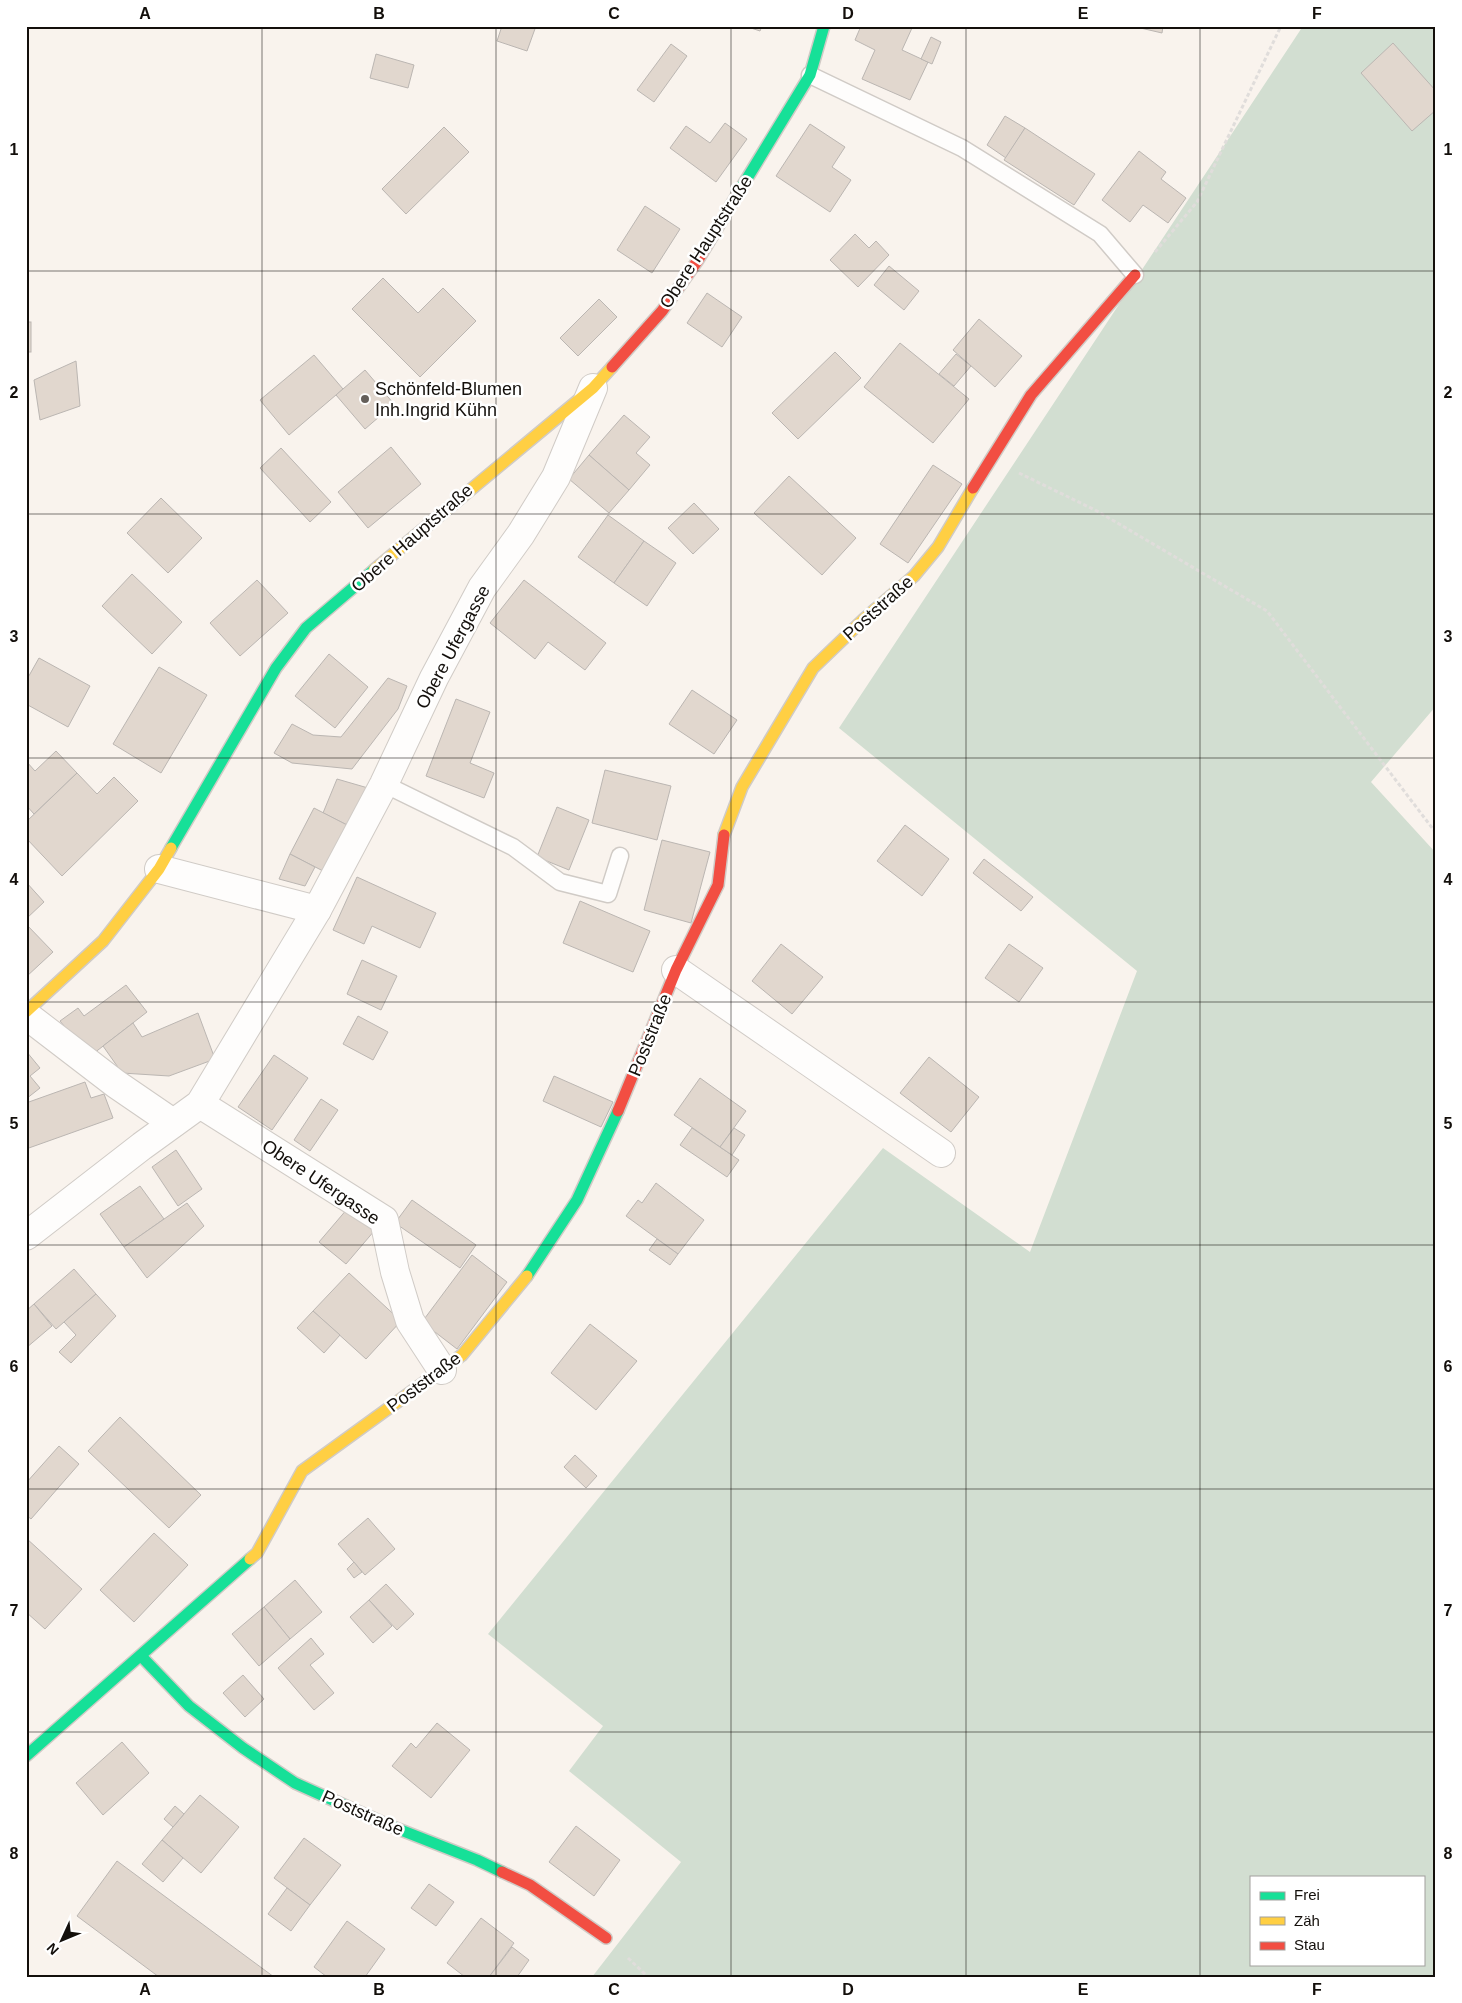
<svg xmlns="http://www.w3.org/2000/svg" width="1462" height="2003" viewBox="0 0 1462 2003" font-family="Arial,sans-serif">
<style>
.green{fill:#d2ded1;fill-rule:evenodd}
.building{fill:#e1d7ce;stroke:#bbb6b2}
.lines{fill:none;stroke-linecap:round;stroke-linejoin:round}
.lane-casing{stroke:#d0cbc6;stroke-width:19}
.street-casing{stroke:#d0cbc6;stroke-width:30}
.fast-casing{stroke:#d0cbc6;stroke-width:14}
.slow-casing{stroke:#d0cbc6;stroke-width:14}
.jam-casing{stroke:#d0cbc6;stroke-width:14}
.path{stroke:#e0dddb;stroke-width:3;stroke-dasharray:4 2.5;stroke-linecap:butt}
.lane{stroke:#fefdfc;stroke-width:16}
.street{stroke:#fefdfc;stroke-width:28}
.fast{stroke:#16e098;stroke-width:11}
.slow{stroke:#ffcf43;stroke-width:11}
.jam{stroke:#f24e42;stroke-width:11}
.grid{fill:none;stroke:#130f0b;stroke-width:1;stroke-opacity:0.55}
.poi-dot{fill:#645f5a;stroke:#fff;stroke-width:2}
.labels{text-anchor:middle;stroke-width:5;stroke-linejoin:round;paint-order:stroke}
.street-label{font-size:18px;fill:#130f0b;stroke:#fff}
.poi-label{font-size:18px;fill:#130f0b;stroke:#fff;text-anchor:start}
.neatline{fill:none;stroke:#130f0b;stroke-width:2}
.grid-label{font-size:16px;text-anchor:middle;font-weight:bold;fill:#130f0b}
</style>
<rect width="100%" height="100%" fill="#f9f3ed"/>
<path class="green" d="M1303 26H1436V706L1371 782 1436 853V1977H592L681 1862 569 1771 603 1726 488 1634 883 1148 1030 1252 1137 971 839 728ZM1251 1877H1423V1964H1251Z"/>
<g class="building">
<path d="M502 26H536L527 51 497 41Z"/>
<path d="M745 26H762L760 31Z"/>
<path d="M861 26H909L912 28 902 50 928 62 910 100 862 79 875 50 855 40Z"/>
<path d="M1132 26H1163L1162 33Z"/>
<path d="M931 37 941 42 932 64 921 59Z"/>
<path d="M1393 43 1436 91V110L1412 131 1361 73Z"/>
<path d="M671 44 687 56 654 102 637 90Z"/>
<path d="M376 54 414 65 408 88 370 78Z"/>
<path d="M1005 116 1025 128 1006 158 987 145Z"/>
<path d="M725 123 747 139 716 182 670 148 686 126 710 143Z"/>
<path d="M810 124 845 147 832 167 851 180 830 212 776 176Z"/>
<path d="M444 127 469 152 406 214 382 189Z"/>
<path d="M1025 128 1095 174 1074 205 1004 160Z"/>
<path d="M1139 151 1166 172 1161 179 1186 198 1168 223 1143 205 1130 222 1102 200Z"/>
<path d="M645 206 680 229 652 273 617 250Z"/>
<path d="M855 234 869 248 876 241 889 255 858 287 830 260Z"/>
<path d="M889 266 919 291 904 310 874 285Z"/>
<path d="M383 278 418 313 443 288 476 321 420 377 352 309Z"/>
<path d="M707 293 742 317 722 347 687 323Z"/>
<path d="M599 299 617 317 578 356 560 338Z"/>
<path d="M979 319 1022 356 995 387 953 350Z"/>
<rect x="26" y="322" width="5" height="30"/>
<path d="M900 343 969 399 933 443 864 387Z"/>
<path d="M835 352 861 378 798 439 772 413Z"/>
<path d="M956 354 971 366 954 386 939 374Z"/>
<path d="M314 355 343 389 289 435 260 400Z"/>
<path d="M76 361 80 406 40 420 34 380Z"/>
<path d="M365 370 394 404 365 429 336 395Z"/>
<path d="M624 415 650 437 636 453 650 465 629 490 589 455Z"/>
<path d="M391 447 421 484 368 528 338 492Z"/>
<path d="M281 448 331 502 310 522 260 468Z"/>
<path d="M589 455 629 490 609 513 569 479Z"/>
<path d="M933 465 962 484 908 563 880 544Z"/>
<path d="M789 476 856 538 822 575 754 513Z"/>
<path d="M161 498 202 538 168 573 127 533Z"/>
<path d="M694 503 719 529 693 554 668 528Z"/>
<path d="M608 515 644 541 614 583 578 557Z"/>
<path d="M644 541 676 563 647 606 614 583Z"/>
<path d="M132 574 182 622 152 654 102 606Z"/>
<path d="M257 580 288 613 240 656 210 623Z"/>
<path d="M524 580 606 643 585 670 548 642 535 659 490 623Z"/>
<path d="M329 654 368 687 335 728 295 696Z"/>
<path d="M39 658 90 686 68 727 26 704V681Z"/>
<path d="M159 667 207 695 161 773 113 744Z"/>
<path d="M388 678 407 686 398 709 352 769 292 763 274 753 292 724 313 735 341 737Z"/>
<path d="M692 690 737 720 714 754 669 724Z"/>
<path d="M456 699 490 712 470 763 494 773 484 798 426 776Z"/>
<path d="M56 751 77 773 34 814 26 805V761L35 771Z"/>
<path d="M605 770 671 786 657 840 592 823Z"/>
<path d="M77 773 97 794 114 777 138 801 62 876 26 838V822Z"/>
<path d="M337 779 368 788 349 826 323 813Z"/>
<path d="M557 807 589 820 569 870 537 857Z"/>
<path d="M314 808 349 826 325 872 290 854Z"/>
<path d="M905 825 949 859 922 896 877 861Z"/>
<path d="M662 840 710 852 691 923 644 910Z"/>
<path d="M290 854 315 867 305 886 279 879Z"/>
<path d="M984 859 1033 897 1021 911 973 873Z"/>
<path d="M357 877 436 913 420 948 372 926 364 944 333 930Z"/>
<path d="M26 882 44 902 26 919Z"/>
<path d="M580 901 650 931 633 972 563 943Z"/>
<path d="M26 924 53 952 26 977Z"/>
<path d="M781 944 823 977 792 1014 752 981Z"/>
<path d="M1009 944 1043 968 1019 1002 985 978Z"/>
<path d="M362 960 397 976 381 1010 347 994Z"/>
<path d="M126 985 147 1012 89 1057 60 1021 78 1008 84 1016Z"/>
<path d="M198 1013 215 1059 169 1076 122 1073 103 1046 133 1023 142 1037Z"/>
<path d="M358 1016 388 1032 373 1060 343 1044Z"/>
<path d="M26 1051 40 1068 30 1076 40 1088 26 1099Z"/>
<path d="M274 1055 308 1078 272 1130 238 1107Z"/>
<path d="M929 1057 979 1097 951 1132 900 1093Z"/>
<path d="M554 1076 613 1102 601 1127 543 1101Z"/>
<path d="M700 1078 746 1111 720 1147 674 1115Z"/>
<path d="M85 1082 91 1098 104 1094 113 1118 26 1149V1103Z"/>
<path d="M321 1099 338 1110 310 1151 294 1140Z"/>
<path d="M692 1128 739 1160 727 1177 680 1145Z"/>
<path d="M734 1128 745 1135 732 1155 720 1147Z"/>
<path d="M176 1150 202 1189 178 1206 152 1167Z"/>
<path d="M656 1183 704 1220 678 1254 626 1216 638 1200 642 1203Z"/>
<path d="M140 1186 164 1219 124 1247 100 1214Z"/>
<path d="M412 1200 476 1245 460 1268 395 1223Z"/>
<path d="M187 1203 204 1226 147 1278 124 1247Z"/>
<path d="M348 1208 375 1230 346 1264 319 1242Z"/>
<path d="M657 1239 678 1254 670 1265 649 1250Z"/>
<path d="M472 1255 507 1282 457 1349 422 1322Z"/>
<path d="M74 1269 96 1294 56 1329 34 1304Z"/>
<path d="M349 1273 401 1321 366 1359 313 1311Z"/>
<path d="M96 1294 116 1316 71 1363 59 1352 76 1335 64 1322Z"/>
<path d="M34 1304 52 1326 26 1348V1311Z"/>
<path d="M313 1311 340 1335 324 1353 297 1328Z"/>
<path d="M590 1324 637 1361 596 1410 551 1373Z"/>
<path d="M120 1417 201 1495 169 1528 88 1451Z"/>
<path d="M59 1446 79 1464 31 1519 26 1515V1483Z"/>
<path d="M575 1455 597 1476 586 1488 564 1467Z"/>
<path d="M368 1518 395 1549 365 1575 338 1544Z"/>
<path d="M154 1533 188 1565 134 1622 100 1590Z"/>
<path d="M26 1538 82 1589 45 1629 26 1612Z"/>
<path d="M354 1562 362 1572 354 1578 347 1569Z"/>
<path d="M295 1580 322 1612 290 1639 264 1607Z"/>
<path d="M386 1584 414 1614 397 1630 369 1600Z"/>
<path d="M369 1600 392 1626 373 1643 350 1617Z"/>
<path d="M264 1607 290 1639 259 1666 232 1634Z"/>
<path d="M311 1638 324 1654 310 1665 334 1693 314 1710 278 1668Z"/>
<path d="M243 1675 264 1699 245 1717 223 1693Z"/>
<path d="M437 1723 470 1750 431 1798 392 1766 411 1743 416 1748Z"/>
<path d="M122 1742 149 1773 103 1815 76 1783Z"/>
<path d="M200 1795 239 1827 201 1873 162 1840Z"/>
<path d="M175 1806 184 1814 173 1827 164 1819Z"/>
<path d="M576 1826 620 1860 594 1896 549 1862Z"/>
<path d="M304 1838 341 1865 310 1905 274 1878Z"/>
<path d="M162 1840 183 1858 163 1882 142 1864Z"/>
<path d="M117 1861 274 1977H159L77 1916Z"/>
<path d="M429 1884 454 1902 436 1926 411 1908Z"/>
<path d="M287 1888 310 1905 291 1931 268 1914Z"/>
<path d="M481 1918 514 1943 489 1977H465L447 1963Z"/>
<path d="M347 1921 385 1949 365 1977H327L314 1967Z"/>
<path d="M512 1947 529 1960 517 1977H489Z"/>
</g>
<g class="lines">
<g class="lane-casing">
<g id="lane">
<path d="M810 75 962 148 1100 234 1135 275"/>
<path d="M384 784 513 847 560 882 608 894 620 856"/>
</g>
</g>
<g class="street-casing">
<g id="street">
<path d="M159 869 317 910"/>
<path d="M676 970 941 1153"/>
<path d="M26 1015 116 1084 173 1123"/>
<path d="M200 1104 384 1220 395 1272 410 1321 442 1370"/>
<path d="M26 1236 142 1146 200 1104 317 910 384 784 434 678 482 588 521 534 556 477 593 388"/>
</g>
</g>
<g class="fast-casing">
<g id="fast">
<path d="M740 190 810 75 824 26"/>
<path d="M171 848 276 668 306 628 374 570"/>
<path d="M527 1276 577 1200 618 1111"/>
<path d="M141 1656 189 1706 243 1748 295 1783 388 1825 477 1860 502 1872"/>
<path d="M26 1756 250 1559"/>
</g>
</g>
<g class="slow-casing">
<g id="slow">
<path d="M374 570 593 388 612 367"/>
<path d="M724 835 742 787 813 668 864 619 914 576 938 547 973 488"/>
<path d="M26 1012 103 941 159 869 171 848"/>
<path d="M250 1559 257 1553 302 1471 462 1355 527 1276"/>
</g>
</g>
<g class="jam-casing">
<g id="jam">
<path d="M612 367 662 311 698 260 740 190"/>
<path d="M973 488 1031 395 1135 275"/>
<path d="M618 1111 676 970 718 885 724 835"/>
<path d="M502 1872 530 1885 606 1938"/>
</g>
</g>
<g class="path">
<path d="M1155 252 1197 202 1281 26"/>
<path d="M1019 473 1097 511 1267 611 1436 833"/>
<path d="M628 1958 648 1977"/>
</g>
<use href="#lane" class="lane"/>
<use href="#street" class="street"/>
<use href="#fast" class="fast"/>
<use href="#slow" class="slow"/>
<use href="#jam" class="jam"/>
</g>
<path class="grid" d="M262 26V1977M496 26V1977M731 26V1977M966 26V1977M1200 26V1977M26 271H1436M26 514H1436M26 758H1436M26 1002H1436M26 1245H1436M26 1489H1436M26 1732H1436"/>
<circle class="poi-dot" cx="365" cy="399" r="5"/>
<g class="labels">
<g class="street-label">
<text transform="translate(706 242) rotate(-57)" y="6">Obere Hauptstraße</text>
<text transform="translate(412 538) rotate(-41)" y="6">Obere Hauptstraße</text>
<text transform="translate(878 608) rotate(-42)" y="6">Poststraße</text>
<text transform="translate(453 647) rotate(-62)" y="6">Obere Ufergasse</text>
<text transform="translate(650 1035) rotate(-68)" y="6">Poststraße</text>
<text transform="translate(321 1182) rotate(34)" y="6">Obere Ufergasse</text>
<text transform="translate(424 1382) rotate(-37)" y="6">Poststraße</text>
<text transform="translate(363 1813) rotate(24)" y="6">Poststraße</text>
</g>
<g class="poi-label">
<text x="375" y="395">Schönfeld-Blumen<tspan x="375" dy="21">Inh.Ingrid Kühn</tspan></text>
</g>
</g>
<rect width="1462" height="2003" fill="none" stroke="#ffffff" stroke-width="55"/>
<rect x="1250" y="1876" width="175" height="90" fill="#ffffff" stroke="#a19f9d"/>
<rect x="1260" y="1892" width="25" height="8" fill="#16e098" stroke="#a19f9d"/>
<text x="1294" y="1900" font-size="15" fill="#130f0b">Frei</text>
<rect x="1260" y="1917" width="25" height="8" fill="#ffcf43" stroke="#a19f9d"/>
<text x="1294" y="1926" font-size="15" fill="#130f0b">Zäh</text>
<rect x="1260" y="1942" width="25" height="8" fill="#f24e42" stroke="#a19f9d"/>
<text x="1294" y="1950" font-size="15" fill="#130f0b">Stau</text>
<g transform="translate(62 1940) rotate(226)" stroke="#ffffff" stroke-width="4" paint-order="stroke">
<path d="M0-4L9 19L0 12L-9 19Z" fill="#130f0b"/>
<text y="-8" font-size="14" font-weight="bold" text-anchor="middle" fill="#130f0b">N</text>
</g>
<rect x="28" y="28" width="1406" height="1948" class="neatline"/>
<g class="grid-label">
<text x="145" y="19">A</text>
<text x="379" y="19">B</text>
<text x="614" y="19">C</text>
<text x="848" y="19">D</text>
<text x="1083" y="19">E</text>
<text x="1317" y="19">F</text>
<text x="14" y="155">1</text>
<text x="1448" y="155">1</text>
<text x="14" y="398">2</text>
<text x="1448" y="398">2</text>
<text x="14" y="642">3</text>
<text x="1448" y="642">3</text>
<text x="14" y="885">4</text>
<text x="1448" y="885">4</text>
<text x="14" y="1129">5</text>
<text x="1448" y="1129">5</text>
<text x="14" y="1372">6</text>
<text x="1448" y="1372">6</text>
<text x="14" y="1616">7</text>
<text x="1448" y="1616">7</text>
<text x="14" y="1859">8</text>
<text x="1448" y="1859">8</text>
<text x="145" y="1995">A</text>
<text x="379" y="1995">B</text>
<text x="614" y="1995">C</text>
<text x="848" y="1995">D</text>
<text x="1083" y="1995">E</text>
<text x="1317" y="1995">F</text>
</g>
</svg>
